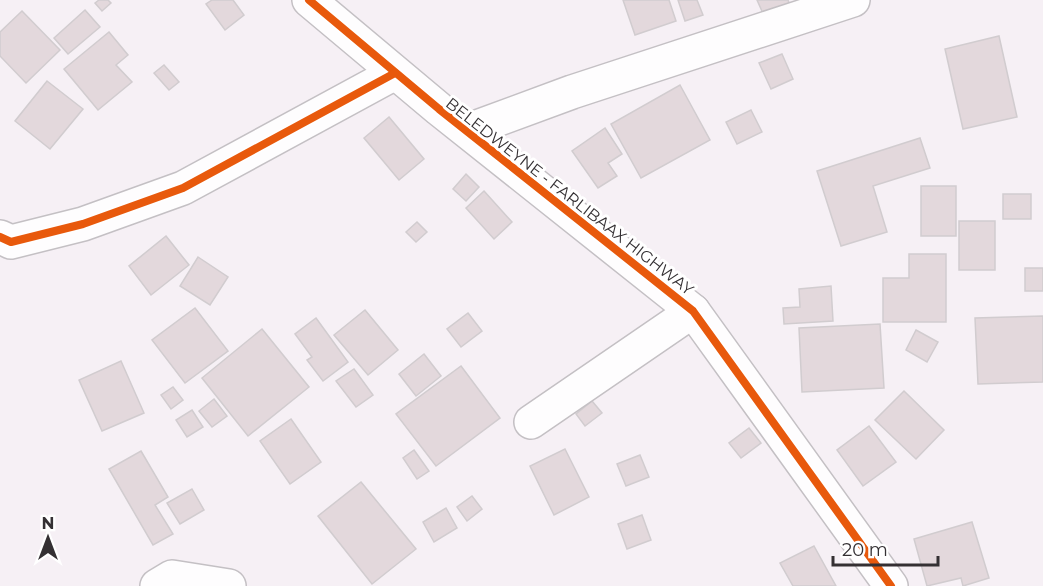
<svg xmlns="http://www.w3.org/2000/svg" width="1043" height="586" viewBox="0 0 1043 586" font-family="Montserrat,sans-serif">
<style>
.building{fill:#e3d8dc;stroke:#d1cccf;stroke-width:1.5}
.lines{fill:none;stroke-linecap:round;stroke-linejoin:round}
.minor-casing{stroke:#c4c0c4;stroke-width:36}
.minor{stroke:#fefdfe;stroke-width:33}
.cycleway-casing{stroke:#fff;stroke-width:11}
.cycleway{stroke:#e8590c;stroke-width:8}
.labels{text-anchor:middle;stroke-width:6;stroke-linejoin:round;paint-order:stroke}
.street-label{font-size:16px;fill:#343033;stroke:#fff}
</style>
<rect width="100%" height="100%" fill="#f6f0f5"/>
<g class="building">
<path d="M99 0H108L111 3 102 11 95 3Z"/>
<path d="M212 0H233L244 15 225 30 206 4Z"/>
<path d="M623 0H669L676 21 635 35Z"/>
<path d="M678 0H697L703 15 685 21Z"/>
<path d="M757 0H788L791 8 765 18Z"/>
<path d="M85 10 100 27 68 54 54 38Z"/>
<path d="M22 11 60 50 26 83 0 56V32Z"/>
<path d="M109 32 128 55 116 65 132 82 98 110 64 69Z"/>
<path d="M999 36 1017 117 963 129 945 49Z"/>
<path d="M782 54 793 79 771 89 759 63Z"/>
<path d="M164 65 179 82 169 90 154 73Z"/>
<path d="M47 81 83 109 50 149 15 121Z"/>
<path d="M680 85 710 140 641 178 611 124Z"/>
<path d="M751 110 762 132 737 144 726 122Z"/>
<path d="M389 117 424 159 399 180 364 138Z"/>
<path d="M605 128 622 154 608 163 617 176 598 188 572 151Z"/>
<path d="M920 138 930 168 873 186 887 232 841 246 817 171Z"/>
<path d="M466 174 479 187 466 201 453 189Z"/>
<rect x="921" y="186" width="35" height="50"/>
<path d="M484 191 512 222 494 239 466 208Z"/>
<rect x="1003" y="194" width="28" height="25"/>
<rect x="959" y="221" width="36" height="49"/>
<path d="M417 222 427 232 416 242 406 232Z"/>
<path d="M166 236 189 265 151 295 129 266Z"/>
<path d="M909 254H946V322H883V278H909Z"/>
<path d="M198 257 228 277 210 305 180 286Z"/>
<rect x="1025" y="268" width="18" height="23"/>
<path d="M831 286 833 321 784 324 783 308 800 307 799 289Z"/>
<path d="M195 308 228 351 185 383 152 340Z"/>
<path d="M365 310 398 350 368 375 334 335Z"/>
<path d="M468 313 482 331 461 347 447 329Z"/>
<path d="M1043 316V382L978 384 975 318Z"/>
<path d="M316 318 348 362 323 381 307 360 312 357 295 334Z"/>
<path d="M880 324 884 388 802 392 799 328Z"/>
<path d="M262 329 309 387 248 436 202 378Z"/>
<path d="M916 330 938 342 927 362 906 350Z"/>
<path d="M424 354 441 376 416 396 399 374Z"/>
<path d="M121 361 144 413 102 431 79 380Z"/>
<path d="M461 366 500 418 436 466 396 414Z"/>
<path d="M354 369 373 395 356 407 336 381Z"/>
<path d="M173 387 183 400 171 409 161 395Z"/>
<path d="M904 391 944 430 916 459 875 420Z"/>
<path d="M214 399 227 416 212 427 199 411Z"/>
<path d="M592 401 602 413 585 426 576 414Z"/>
<path d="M192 410 203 427 187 437 176 420Z"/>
<path d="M291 419 321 462 290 484 260 441Z"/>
<path d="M869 426 896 462 863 486 837 450Z"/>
<path d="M749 428 761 443 741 458 729 443Z"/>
<path d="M565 449 589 497 554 515 530 466Z"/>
<path d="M414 450 429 471 417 479 403 458Z"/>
<path d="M141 451 168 497 155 505 173 534 153 545 109 469Z"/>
<path d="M640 455 649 477 626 486 617 464Z"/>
<path d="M361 482 416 549 372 584 318 516Z"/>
<path d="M192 489 204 510 180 524 167 503Z"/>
<path d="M472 496 482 509 467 521 457 507Z"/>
<path d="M446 508 457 528 434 542 423 522Z"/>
<path d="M642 515 651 540 627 549 618 524Z"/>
<path d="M972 522 989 578 963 586 961 578 927 586 914 539Z"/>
<path d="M814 546 836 586H793L780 563Z"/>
</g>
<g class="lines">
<g class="minor-casing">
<g id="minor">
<path d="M309 0 439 109 693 311 891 586"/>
<path d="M469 130 572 92 853 0"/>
<path d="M0 237 11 242 83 224 183 188 395 73"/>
<path d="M531 422 693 311"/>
<path d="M157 586 172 577 229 586"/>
</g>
</g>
<use href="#minor" class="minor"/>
<g class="cycleway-casing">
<g id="cycleway">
<path d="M309 0 439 109 693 311 891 586"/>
<path d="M0 237 11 242 83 224 183 188 395 73"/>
</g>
</g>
<use href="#cycleway" class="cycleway"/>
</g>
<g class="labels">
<g class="street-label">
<text transform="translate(570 196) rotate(38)" y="6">BELEDWEYNE - FARLIBAAX HIGHWAY</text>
</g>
</g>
<g transform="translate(48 538)" stroke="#ffffff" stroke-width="4.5" paint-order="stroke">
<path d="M0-4.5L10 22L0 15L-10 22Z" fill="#343033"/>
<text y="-9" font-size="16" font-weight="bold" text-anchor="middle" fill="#343033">N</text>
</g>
<path d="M833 556v9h105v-9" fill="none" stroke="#343033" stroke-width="3"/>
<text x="842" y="556" font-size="18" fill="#343033" stroke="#ffffff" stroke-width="4.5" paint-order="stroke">20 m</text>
</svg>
